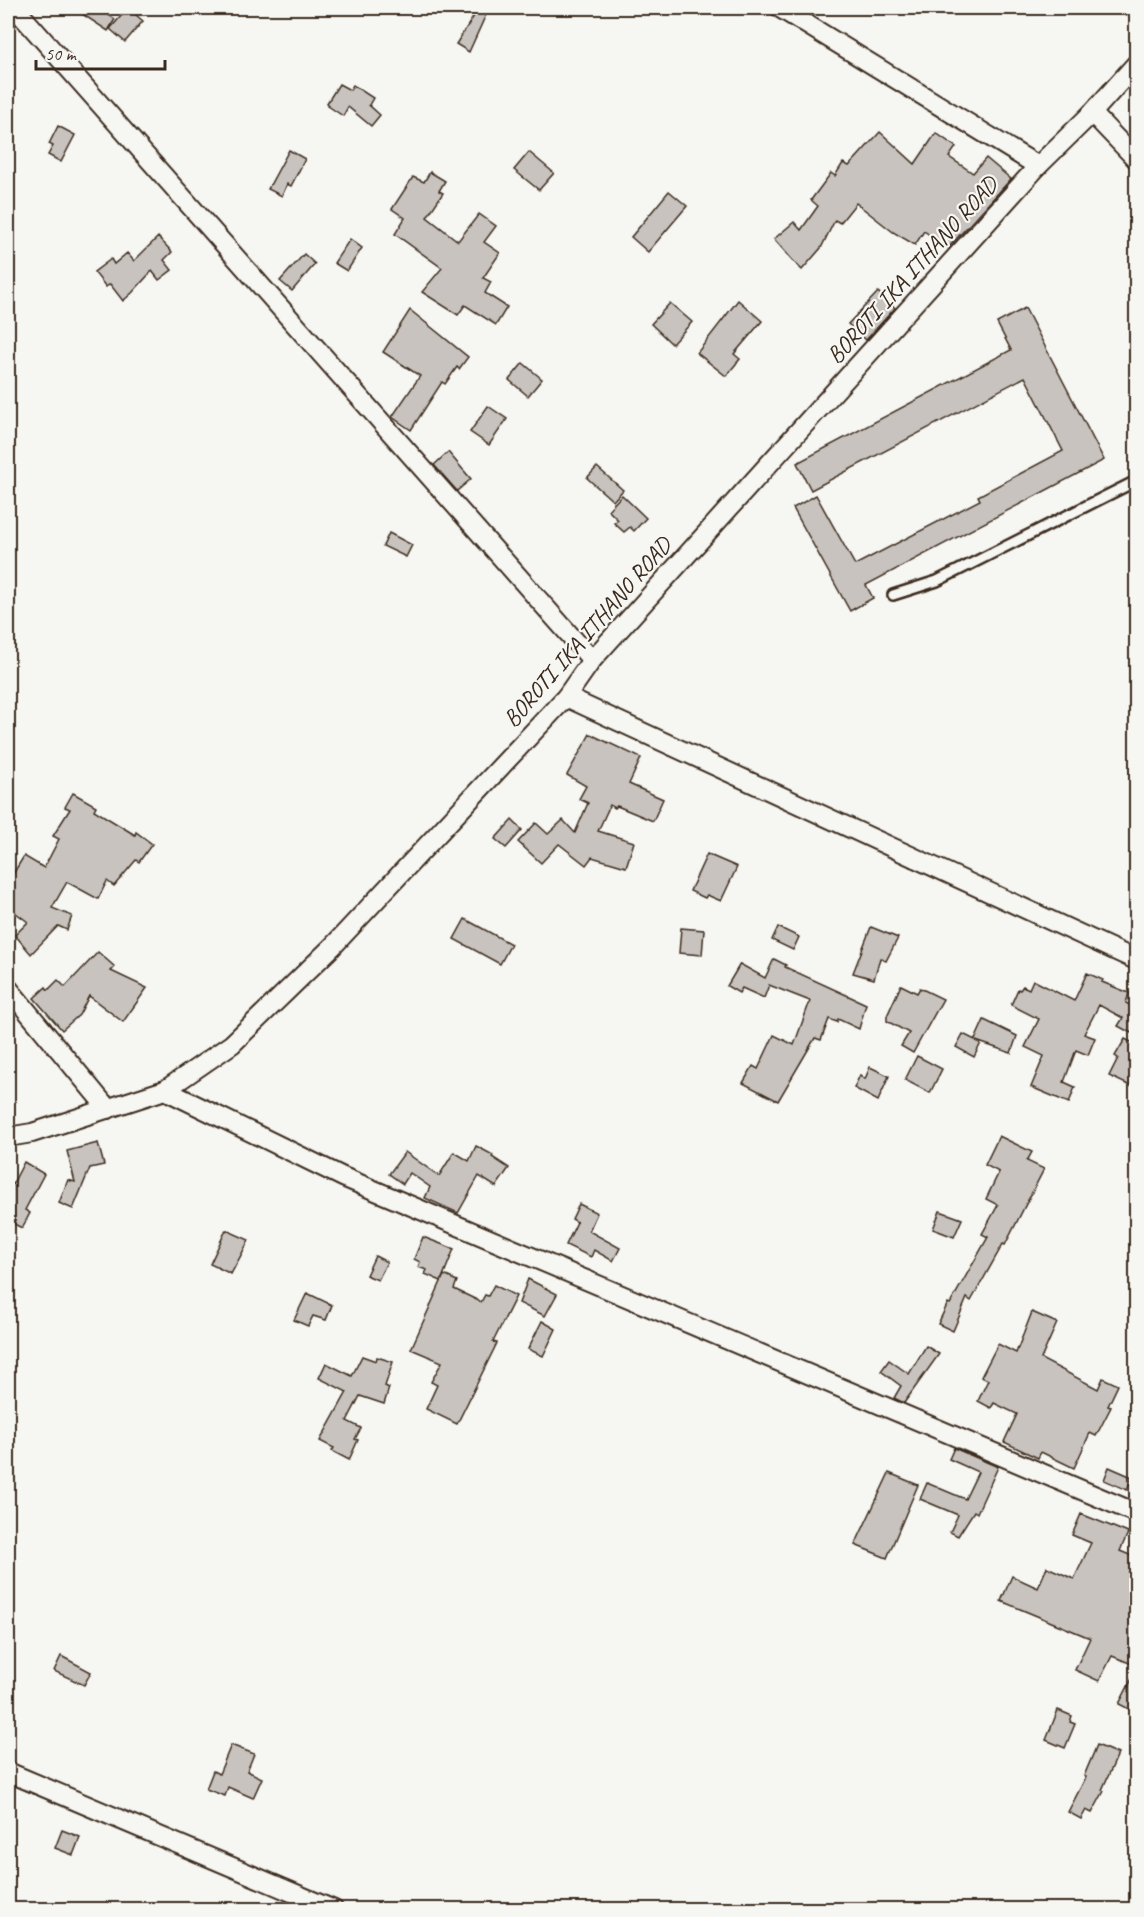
<svg xmlns="http://www.w3.org/2000/svg" width="1144" height="1917" viewBox="0 0 1144 1917" font-family="Caveat,sans-serif">
<style>
.building{fill:#c8c3be;stroke:#3b2a1e;stroke-width:1.5}
.lines{fill:none;stroke-linecap:round;stroke-linejoin:round}
.lane-casing{stroke:#3b2a1e;stroke-width:14}
.street-casing{stroke:#3b2a1e;stroke-width:22}
.lane{stroke:#f6f6f2;stroke-width:9}
.street{stroke:#f6f6f2;stroke-width:18}
.labels{text-anchor:middle;stroke-width:4.5;stroke-linejoin:round;paint-order:stroke}
.street-label{font-size:24px;fill:#3b2a1e;stroke:#f6f6f2}
</style>
<rect width="100%" height="100%" fill="#f6f6f2"/>
<filter id="ink" filterUnits="userSpaceOnUse"><feTurbulence type="fractalNoise" baseFrequency=".0167" numOctaves="2"/><feDisplacementMap in="SourceGraphic" scale="12" xChannelSelector="R" yChannelSelector="G"/><feConvolveMatrix kernelMatrix="1 2 1 2 8 2 1 2 1" color-interpolation-filters="sRGB"/></filter>
<g filter="url(#ink)">
<g class="building">
<path d="M73 8H98L115 19 108 31Z"/>
<path d="M128 8 143 21 125 42 110 29Z"/>
<path d="M479 8H489L469 52 456 44Z"/>
<path d="M339 84 350 90 353 85 373 98 369 105 380 115 371 126 348 107 343 116 328 106 329 105 327 103Z"/>
<path d="M58 126 75 135 61 162 48 155 53 146 49 144Z"/>
<path d="M880 132 915 164 936 133 956 147 949 157 973 173 986 158 1011 179 948 248 924 231 915 245 893 232 856 203 840 223 835 220 821 248 802 270 794 262 774 239 794 222 801 230 818 206 811 200 831 173 835 176 843 163 849 166Z"/>
<path d="M289 150 305 159 291 186 287 184 282 196 268 189Z"/>
<path d="M529 152 554 173 539 190 514 170Z"/>
<path d="M430 172 445 181 439 191 443 193 427 217 458 241 479 214 496 226 484 242 500 253 483 278 491 282 485 293 507 307 496 325 465 305 458 315 422 292 442 268 395 234 405 218 392 209 413 177 424 182Z"/>
<path d="M669 191 687 206 648 252 631 237Z"/>
<path d="M158 237 172 252 164 260 172 270 159 280 152 271 132 293 123 301 110 284 106 287 94 272 111 259 114 264 127 253 134 261Z"/>
<path d="M350 239 362 248 347 271 334 263Z"/>
<path d="M304 254 315 264 292 291 280 281Z"/>
<path d="M878 292 895 308 866 340 848 324Z"/>
<path d="M738 300 762 321 734 354 740 359 726 376 697 353Z"/>
<path d="M670 303 692 322 672 344 651 324Z"/>
<path d="M1025 308 1104 460 866 585 873 598 850 611 793 508 816 495 855 565 980 500 978 496 1063 451 1025 377 811 490 797 463 1011 350 997 323Z"/>
<path d="M410 310 468 357 459 369 457 367 445 384 442 382 411 430 392 417 420 376 383 352Z"/>
<path d="M523 363 542 379 528 396 509 380Z"/>
<path d="M488 406 507 419 489 445 470 432Z"/>
<path d="M448 452 471 479 457 491 434 465Z"/>
<path d="M597 467 623 490 613 501 587 478Z"/>
<path d="M622 495 646 518 634 531 630 527 624 532 614 523 618 520 608 510Z"/>
<path d="M389 533 412 545 406 557 383 546Z"/>
<path d="M590 734 641 758 629 784 663 799 653 821 617 806 615 808 610 805 598 831 634 842 626 867 592 857 586 865 559 844 541 863 518 842 536 823 548 834 563 820 575 833 588 803 579 799 586 786 567 775Z"/>
<path d="M73 793 96 806 94 810 135 835 136 832 152 844 139 862 136 860 114 886 107 881 98 899 67 882 52 908 72 916 67 930 58 926 31 954 15 935 28 922 8 907V882L24 856 44 868 59 839 53 836 70 809 65 807Z"/>
<path d="M512 820 522 830 506 848 495 839Z"/>
<path d="M707 854 737 867 721 901 707 895 705 898 690 891Z"/>
<path d="M465 919 511 944 500 964 454 939Z"/>
<path d="M778 927 799 937 793 950 772 940Z"/>
<path d="M871 927 898 938 886 961 880 958 874 979 853 973Z"/>
<path d="M681 928 704 930 702 955 679 953Z"/>
<path d="M98 952 115 967 111 971 147 988 123 1022 89 996 79 1015 62 1030 34 998 46 987 48 990 58 980 65 987Z"/>
<path d="M774 959 786 965 785 967 866 1004 859 1029 838 1019 837 1022 829 1019 821 1040 815 1038 778 1101 743 1083 753 1066 758 1069 774 1035 794 1045 810 1001 769 985 764 998 742 988 739 993 727 986 740 964 765 978Z"/>
<path d="M1087 973 1103 980 1102 982 1129 993 1126 1003 1130 1005 1137 993V1025L1131 1033 1118 1026 1123 1018 1099 1005 1084 1034 1095 1038 1088 1055 1076 1050 1064 1082 1075 1087 1069 1103 1031 1087 1044 1056 1025 1047 1039 1019 1011 1005 1018 989 1020 990 1023 986 1029 989 1033 980 1074 1001Z"/>
<path d="M901 985 917 993 920 988 943 999 913 1053 901 1046 909 1033 887 1021V1016Z"/>
<path d="M984 1020 1017 1036 1011 1053 976 1041 981 1043 974 1057 956 1047 963 1034 975 1040Z"/>
<path d="M1125 1039 1137 1045V1089L1109 1076 1118 1058 1115 1056Z"/>
<path d="M917 1056 942 1069 930 1093 905 1080Z"/>
<path d="M870 1067 889 1076 878 1101 854 1088 860 1075 865 1079Z"/>
<path d="M999 1136 1032 1152 1027 1161 1044 1169 1005 1245 1003 1244 971 1301 967 1298 953 1331 938 1324 948 1303 950 1304 988 1237 982 1234 998 1205 986 1199 999 1172 985 1165Z"/>
<path d="M98 1143 104 1165 90 1168 73 1209 59 1203 68 1180 75 1182 67 1151Z"/>
<path d="M476 1146 493 1155 492 1157 509 1168 496 1187 479 1176 458 1213 425 1198 430 1187 410 1173 403 1184 389 1174 405 1152 439 1176 454 1152 469 1161Z"/>
<path d="M24 1162 44 1174 25 1210 30 1213 22 1228 8 1221V1193Z"/>
<path d="M579 1204 597 1213 589 1231 620 1248 613 1261 594 1250 591 1257 566 1245 577 1222 572 1219Z"/>
<path d="M940 1211 962 1219 954 1237 933 1229Z"/>
<path d="M226 1230 249 1240 231 1274 210 1264Z"/>
<path d="M423 1237 454 1249 441 1281 425 1274 427 1270 418 1267 420 1262 414 1259Z"/>
<path d="M375 1256 387 1262 378 1280 366 1275Z"/>
<path d="M444 1275 457 1281 454 1289 481 1302 485 1295 488 1296 494 1285 516 1296 493 1342 497 1343 457 1424 426 1409 437 1385 431 1382 442 1362 411 1349Z"/>
<path d="M528 1279 557 1294 545 1316 519 1303Z"/>
<path d="M307 1293 332 1305 326 1320 313 1316 308 1326 294 1320Z"/>
<path d="M1032 1312 1057 1323 1041 1359 1098 1389 1103 1378 1118 1385 1108 1406 1111 1407 1096 1436 1090 1433 1074 1468 1041 1452 1038 1458 1004 1442 1017 1414 994 1403 991 1408 978 1401 988 1380 981 1377 998 1344 1016 1353Z"/>
<path d="M542 1321 556 1329 543 1356 528 1349Z"/>
<path d="M926 1346 939 1354 904 1403 894 1398 901 1386 881 1371 889 1360 909 1374Z"/>
<path d="M362 1356 376 1361 377 1357 393 1362 385 1386 389 1388 384 1404 360 1396 347 1421 361 1428 355 1439 358 1440 349 1460 332 1451 334 1448 320 1441 347 1392 319 1378 326 1363 352 1376Z"/>
<path d="M954 1448 998 1467 977 1513 974 1511 958 1536 950 1532 958 1515 920 1499 927 1483 965 1499 978 1472 949 1459Z"/>
<path d="M1109 1467 1132 1477 1127 1490 1104 1480Z"/>
<path d="M889 1473 918 1485 887 1558 855 1545Z"/>
<path d="M1081 1514 1128 1533 1120 1551 1137 1558V1652L1132 1664 1112 1656 1099 1681 1075 1670 1090 1638 1001 1601 1012 1576 1038 1588 1047 1567 1074 1579 1091 1543 1072 1535Z"/>
<path d="M61 1656 91 1672 84 1685 54 1671Z"/>
<path d="M1137 1669V1713L1119 1704Z"/>
<path d="M1058 1710 1072 1716 1070 1722 1075 1724 1065 1748 1046 1740Z"/>
<path d="M231 1745 254 1754 247 1771 262 1778 253 1798 228 1787 225 1796 206 1789 213 1771 219 1774Z"/>
<path d="M1097 1745 1118 1754 1102 1790 1104 1791 1092 1813 1086 1810 1081 1819 1068 1812 1086 1777 1084 1776Z"/>
<path d="M62 1830 80 1837 73 1855 55 1848Z"/>
</g>
<g class="lines">
<g class="lane-casing">
<path id="lane" d="M893 595 937 581 1136 481"/>
</g>
<g class="street-casing">
<g id="street">
<path d="M15 8 592 660"/>
<path d="M780 8 1038 166"/>
<path d="M1092 113 1136 159"/>
<path d="M566 697 1136 960"/>
<path d="M8 988 108 1109"/>
<path d="M165 1090 343 1177 1136 1513"/>
<path d="M8 1137 32 1133 165 1090 232 1044 332 947 566 697 592 660 1038 166 1092 113 1136 64"/>
<path d="M8 1772 334 1910"/>
</g>
</g>
<use href="#lane" class="lane"/>
<use href="#street" class="street"/>
</g>
</g>
<g class="labels">
<g class="street-label">
<text transform="translate(912 270) rotate(-48)" y="8">BOROTI IKA ITHANO ROAD</text>
<text transform="translate(587 632) rotate(-49)" y="8">BOROTI IKA ITHANO ROAD</text>
</g>
</g>
<rect width="1144" height="1917" fill="none" stroke="#f6f6f2" stroke-width="30"/>
<rect x="15" y="15" width="1114" height="1887" fill="none" stroke="#3b2a1e" stroke-width="2" filter="url(#ink)"/>
<path d="M36 60v9h129v-9" fill="none" stroke="#3b2a1e" stroke-width="3"/>
<text x="45" y="60" font-size="18" fill="#3b2a1e" stroke="#f6f6f2" stroke-width="4.5" paint-order="stroke">50 m</text>
</svg>
